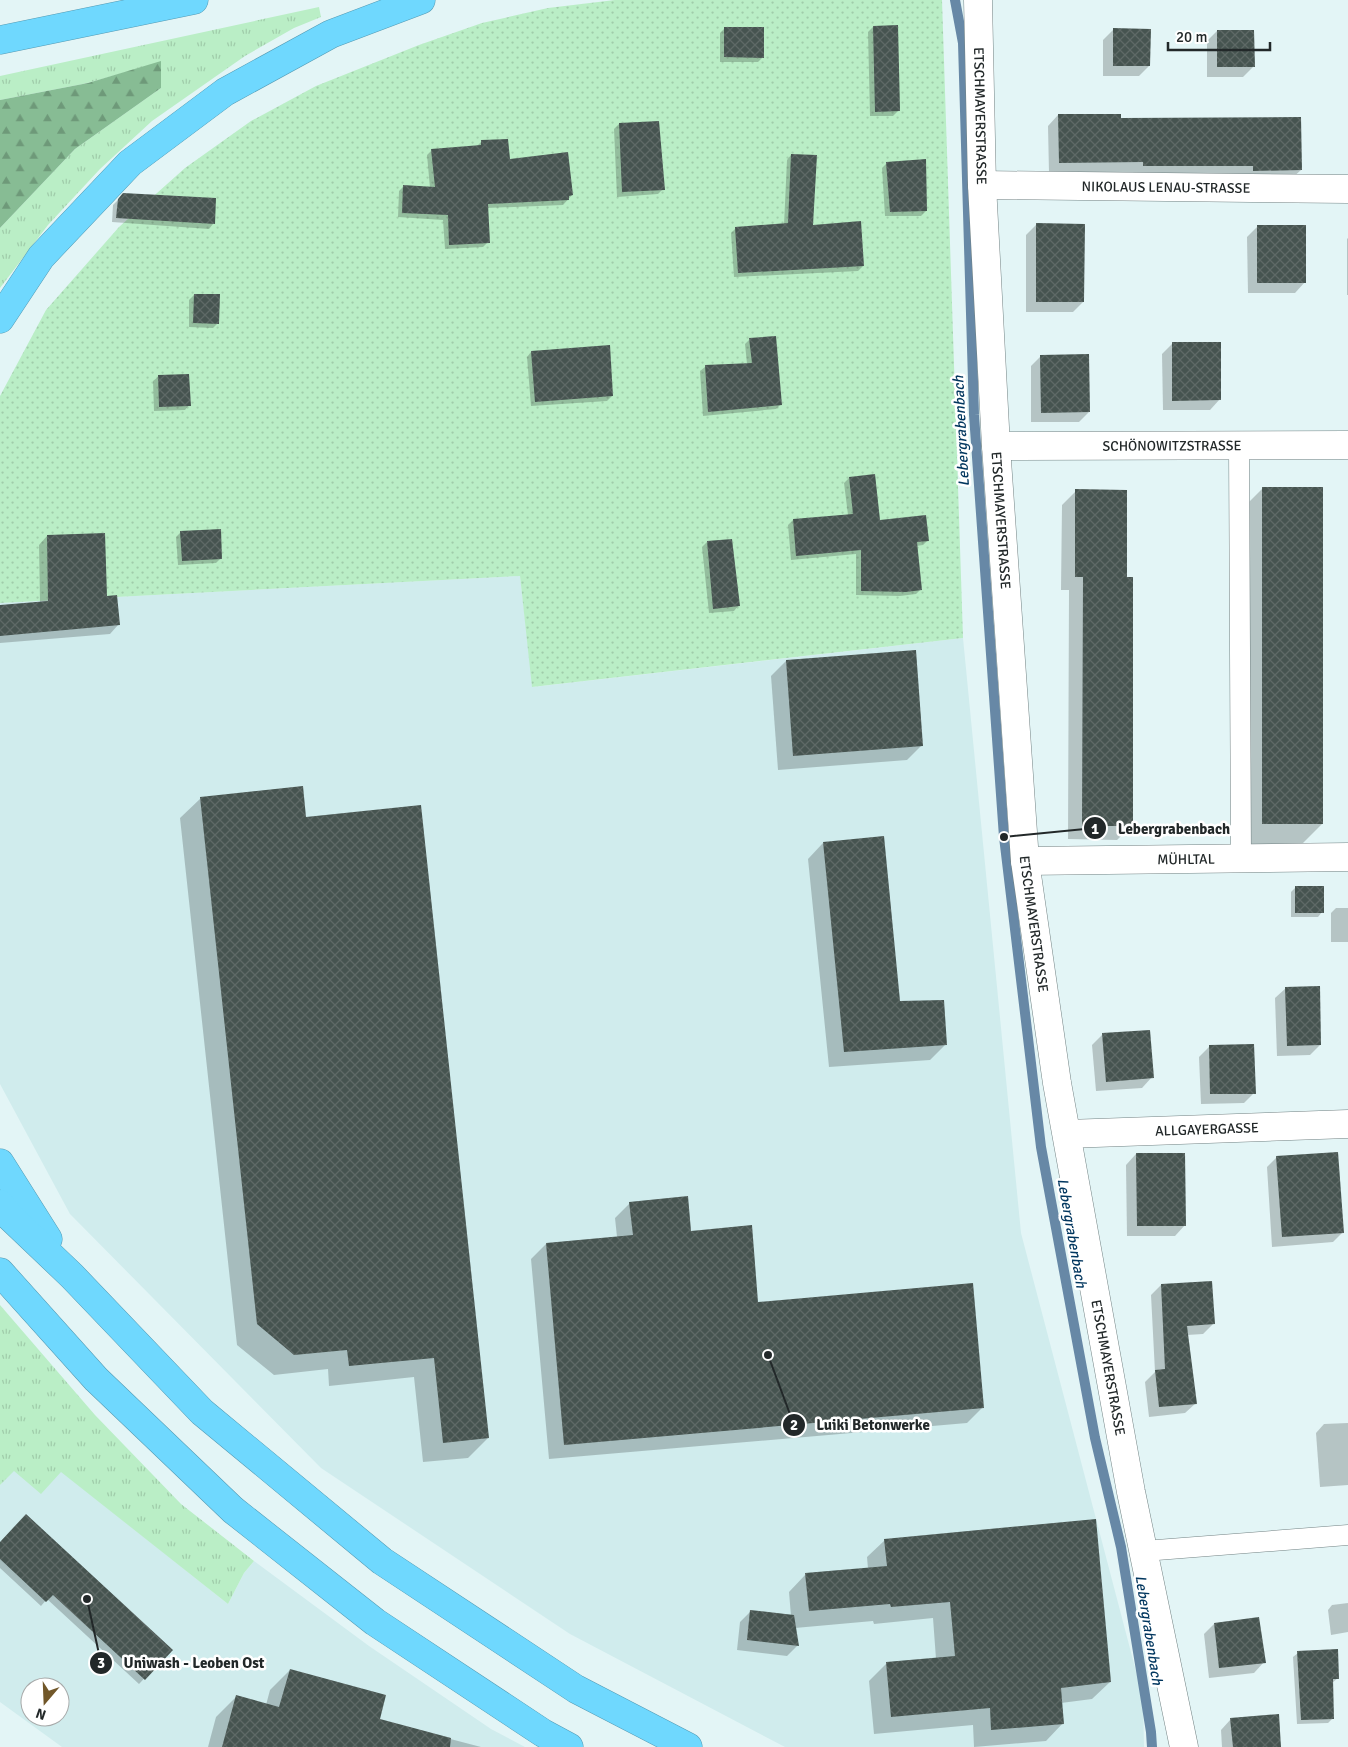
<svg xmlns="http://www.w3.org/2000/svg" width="1348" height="1747" viewBox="0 0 1348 1747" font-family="Signika,sans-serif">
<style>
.built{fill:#d0eced;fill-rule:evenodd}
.grass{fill:url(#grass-tufts)}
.forest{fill:url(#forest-firs)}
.park{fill:url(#park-dots)}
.shadow{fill:#0003}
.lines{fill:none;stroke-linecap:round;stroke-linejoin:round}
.stream{stroke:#6788a6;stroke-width:10}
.building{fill:url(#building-cross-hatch)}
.lane-casing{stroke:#738384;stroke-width:21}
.street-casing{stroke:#738384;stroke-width:29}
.highway-casing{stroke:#549ab3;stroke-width:29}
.lane{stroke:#fff;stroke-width:20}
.street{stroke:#fff;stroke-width:28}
.highway{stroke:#6fd8fe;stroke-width:28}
.labels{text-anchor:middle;stroke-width:5;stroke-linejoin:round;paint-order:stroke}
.street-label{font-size:14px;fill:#222829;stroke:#fff}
.water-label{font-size:15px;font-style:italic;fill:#01365e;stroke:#fff}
.leader{fill:none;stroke:#222829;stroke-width:2}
.callout-dot{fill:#222829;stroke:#fff;stroke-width:2}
.mark-label{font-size:15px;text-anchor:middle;font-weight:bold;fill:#fff}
.callout-label{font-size:15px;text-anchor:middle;font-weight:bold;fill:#222829;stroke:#fff;stroke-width:5;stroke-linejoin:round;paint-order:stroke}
</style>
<defs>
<pattern id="grass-tufts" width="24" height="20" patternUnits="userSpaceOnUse" patternTransform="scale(1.25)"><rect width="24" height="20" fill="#baeec6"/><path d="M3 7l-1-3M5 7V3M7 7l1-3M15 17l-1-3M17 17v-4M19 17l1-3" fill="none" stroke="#a0ccaa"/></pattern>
<pattern id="forest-firs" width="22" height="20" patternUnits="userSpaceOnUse" patternTransform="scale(1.25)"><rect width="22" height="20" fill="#87bc94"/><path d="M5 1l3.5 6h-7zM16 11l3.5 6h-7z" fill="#6e9979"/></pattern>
<pattern id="park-dots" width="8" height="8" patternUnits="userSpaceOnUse" patternTransform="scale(1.25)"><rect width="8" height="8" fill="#baeec6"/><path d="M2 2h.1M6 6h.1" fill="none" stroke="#a0ccaa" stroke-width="1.8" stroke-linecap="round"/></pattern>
<pattern id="building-cross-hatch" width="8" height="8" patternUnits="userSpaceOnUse" patternTransform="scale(1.25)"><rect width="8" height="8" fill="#465450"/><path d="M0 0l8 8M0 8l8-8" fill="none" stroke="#5e6966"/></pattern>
</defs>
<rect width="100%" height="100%" fill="#e3f5f6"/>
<g class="built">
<path d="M520 576 533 687 963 638 1021 1233 1143 1698 1144 1747H785L570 1634 321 1468 70 1214 0 1084V603Z"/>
<path d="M13 1471H61L228 1604 244 1573 254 1561 369 1646 491 1729 525 1747H62L0 1702V1485ZM30 1687H60V1717H30Z"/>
</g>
<g class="grass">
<path d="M319 7 321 17 294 28 245 56 152 121 100 169 48 225 0 288V228L75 149 161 88V62L88 83 0 100V76Z"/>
<path d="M0 1305 95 1415 181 1504 254 1561 244 1573 228 1604 61 1472 41 1494 14 1471 0 1485Z"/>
</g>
<path class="forest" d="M161 61V88L75 149 0 228V100L88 83Z"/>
<path class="park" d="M615 0H942L963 638 532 687 520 576 0 603V396L46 310 119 227 185 168 251 121 316 86 419 45 482 23 548 8Z"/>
<g class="shadow">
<path d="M873 27 898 111 893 116H870L868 32Z"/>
<path d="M725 28 763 57 758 62H720V33Z"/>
<path d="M1113 30 1149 66 1139 76H1103V40Z"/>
<path d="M1217 31 1253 67 1243 77H1207V41Z"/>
<path d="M1058 115 1120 120 1301 170 1290 180 1134 176 1133 172 1049 173 1048 126Z"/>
<path d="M619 124 663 189 658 194 617 197 614 129Z"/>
<path d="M482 141 508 160 572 195 563 205 486 208 488 242 483 247 445 249 443 220 398 217 399 191 404 186 430 188 427 155 432 150 476 147Z"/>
<path d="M791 155 812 227 863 266 858 271 734 277 731 233 736 228 784 225 787 160Z"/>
<path d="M887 163 926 211 921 216H885L882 168Z"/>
<path d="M123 195 213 224 209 229 112 222 113 205Z"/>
<path d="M1036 225 1083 302 1073 312H1026V235Z"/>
<path d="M1257 227 1305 282 1295 293H1248L1247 237Z"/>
<path d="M1348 238V295H1347V239Z"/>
<path d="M194 295 218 323 213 328 189 327V300Z"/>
<path d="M750 339 781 404 776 409 703 416 700 371 705 367 747 364 745 344Z"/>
<path d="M1172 344 1220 399 1210 410H1163L1162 354Z"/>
<path d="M531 352 612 396 607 401 531 406 527 357Z"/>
<path d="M1041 356 1089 412 1079 422H1031V366Z"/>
<path d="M158 377 189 405 185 410 154 411 153 381Z"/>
<path d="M849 478 879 521 928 540 923 545 916 546 921 589 916 594 900 596 856 595V554L791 560 788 525 793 520 848 515 844 483Z"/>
<path d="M1262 489 1322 824 1302 844H1242V509Z"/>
<path d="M1076 491 1126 578 1131 826 1117 840 1068 839 1069 590H1061L1062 505Z"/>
<path d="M181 532 221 558 216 563 178 565 176 537Z"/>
<path d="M47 536 106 597 118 625 110 634 0 643V606L40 603 39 545Z"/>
<path d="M707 542 738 606 734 611 709 613 702 547Z"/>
<path d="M786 661 922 745 907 760 778 770 771 676Z"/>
<path d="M201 798 305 819 488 1438 468 1458 423 1462 414 1377 329 1386 328 1369 274 1375 237 1345 180 818Z"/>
<path d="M823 843 899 1003 945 1045 930 1060 829 1067 808 859Z"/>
<path d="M1296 887 1322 912 1318 917H1291V892Z"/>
<path d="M1336 908H1348V942H1331V913Z"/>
<path d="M1286 988 1320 1045 1310 1055 1277 1056 1275 998Z"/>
<path d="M1102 1035 1152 1077 1142 1088 1096 1091 1092 1045Z"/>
<path d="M1210 1046 1254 1093 1244 1103 1201 1104 1199 1057Z"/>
<path d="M1136 1154 1185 1225 1175 1236H1127L1126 1165Z"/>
<path d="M1277 1157 1343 1232 1333 1242 1272 1247 1267 1167Z"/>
<path d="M630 1203 690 1232 757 1303 983 1407 967 1423 549 1459 531 1259 546 1244 617 1237 615 1218Z"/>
<path d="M1161 1285 1213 1324 1203 1334 1187 1335 1196 1403 1185 1413 1149 1417 1145 1382 1155 1372 1151 1295Z"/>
<path d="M1348 1423V1485L1320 1487 1316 1433 1324 1424Z"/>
<path d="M885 1540 1110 1682 1092 1699 1061 1703 1063 1723 1046 1741 974 1747 973 1725 874 1734 869 1681 887 1663 936 1659 933 1618 874 1624 873 1621 795 1628 797 1646 787 1656 737 1650 740 1622 750 1612 791 1616 789 1592 806 1574 868 1569 867 1557Z"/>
<path d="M0 1543 171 1650 139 1684 47 1599 41 1606 0 1568Z"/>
<path d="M1348 1603V1632L1331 1635 1328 1610 1332 1605Z"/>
<path d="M1214 1624 1264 1662 1254 1673 1209 1678 1204 1634Z"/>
<path d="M1298 1653 1338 1678 1332 1683 1333 1718 1328 1723 1297 1724 1293 1657Z"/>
<path d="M290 1670 378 1720 481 1747H208L216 1717 236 1697 266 1705 270 1690Z"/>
<path d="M1231 1719 1280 1747H1222L1221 1730Z"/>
</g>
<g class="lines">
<path class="stream" d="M955 0 963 43 974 415 1004 837 1041 1147 1095 1438 1121 1547 1151 1732 1152 1747"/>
</g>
<g class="building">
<path d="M898 25 900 111 875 112 873 26Z"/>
<path d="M724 27H764V58L724 57Z"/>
<path d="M1113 28 1151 29 1150 66H1113Z"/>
<path d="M1217 30H1254L1255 67H1217Z"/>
<path d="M1058 114H1121V118L1301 117 1302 170 1253 171V166H1143V162L1059 163Z"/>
<path d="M659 121 665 190 622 192 619 123Z"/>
<path d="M508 139 510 159 568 152 573 195 569 196V200L488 204 490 243 449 245 448 215 402 213 403 185 435 187 431 149 481 145V140Z"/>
<path d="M791 154 817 155 813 225 861 221 864 266 738 273 735 227 788 223Z"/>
<path d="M926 159 927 211 890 212 886 162Z"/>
<path d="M123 193 216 198 215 224 116 218 118 199Z"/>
<path d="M1036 223 1085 224 1084 302H1036Z"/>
<rect x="1257" y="225" width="49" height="58"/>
<path d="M194 294H220L219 324 193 323Z"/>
<path d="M776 336 782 405 708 412 705 365 752 363 749 338Z"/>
<path d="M1172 342H1221V400L1172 401Z"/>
<path d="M610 345 613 396 535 402 531 351Z"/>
<path d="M1089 354 1090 412 1041 413 1040 355Z"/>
<path d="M189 374 191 406 159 407 158 375Z"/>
<path d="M875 474 880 520 926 515 929 541 917 542 922 590 906 592 861 591V550L796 556 793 519 853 514 849 477Z"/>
<rect x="1262" y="487" width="61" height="337"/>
<path d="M1075 489 1127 490V577H1133V826H1082L1083 577H1075Z"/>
<path d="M221 529 222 559 182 561 180 531Z"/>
<path d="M105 533 107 596 117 595 120 625 0 636V605L48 601 47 535Z"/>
<path d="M732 539 740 606 713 609 707 541Z"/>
<path d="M916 650 923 746 793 756 786 660Z"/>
<path d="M303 786 306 817 421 805 489 1438 443 1443 434 1358 349 1366 347 1350 294 1355 257 1324 200 797Z"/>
<path d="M884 836 900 1001 944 1000 947 1045 844 1052 823 842Z"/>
<rect x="1295" y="886" width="29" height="27"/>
<path d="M1320 986 1321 1045 1287 1046 1285 987Z"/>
<path d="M1150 1030 1154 1078 1106 1082 1102 1033Z"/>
<path d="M1254 1044 1256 1094H1210L1209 1045Z"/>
<path d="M1338 1152 1344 1233 1282 1237 1276 1156Z"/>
<path d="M1136 1153H1185L1186 1226H1137Z"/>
<path d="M688 1196 691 1231 752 1225 758 1302 973 1283 984 1408 564 1445 546 1243 633 1235 629 1202Z"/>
<path d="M1212 1281 1215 1324 1187 1326 1197 1404 1159 1407 1155 1370 1165 1369 1161 1284Z"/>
<path d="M26 1514 173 1650 145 1680 53 1595 46 1602 0 1559V1542Z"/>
<path d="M1096 1519 1111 1682 1061 1688 1064 1724 991 1730 990 1708 891 1717 886 1662 955 1656 950 1602 891 1607 890 1604 809 1611 805 1573 887 1566 884 1539Z"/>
<path d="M750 1610 794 1615 799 1646 747 1640Z"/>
<path d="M1259 1617 1266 1663 1219 1668 1214 1623Z"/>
<path d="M1338 1649 1339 1679H1333L1334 1719 1301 1720 1297 1651Z"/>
<path d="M290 1669 386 1695 380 1719 451 1738 450 1747H222L236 1695 279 1707Z"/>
<path d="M1279 1714 1281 1747H1233L1230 1718Z"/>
</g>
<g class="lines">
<g class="lane-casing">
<g id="lane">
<path d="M1239 445 1241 858"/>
<path d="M1144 1551 1348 1535"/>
</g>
</g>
<g class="street-casing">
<g id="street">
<path id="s1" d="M978 0 982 185 996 446 1025 861 1057 1083 1131 1492 1184 1747"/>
<path id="s2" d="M982 185 1348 189"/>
<path id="s3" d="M996 446 1348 445"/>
<path id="s4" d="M1025 861 1348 857"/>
<path id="s5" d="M1067 1134 1348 1124"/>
</g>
</g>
<g class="highway-casing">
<g id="highway">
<path d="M0 40 194 0"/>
<path d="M0 319 41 257 130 163 225 92 331 34 421 0"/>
<path d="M0 1163 48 1239"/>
<path d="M0 1204 8 1215 72 1276 202 1412 382 1561 576 1689 688 1747"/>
<path d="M0 1272 96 1379 233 1510 375 1622 543 1733 569 1747"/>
</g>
</g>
<use href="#lane" class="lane"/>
<use href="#street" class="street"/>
<use href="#highway" class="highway"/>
</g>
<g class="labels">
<g class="street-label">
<text dy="5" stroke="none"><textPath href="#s1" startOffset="116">ETSCHMAYERSTRASSE</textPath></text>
<text dy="5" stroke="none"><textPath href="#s2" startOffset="184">NIKOLAUS LENAU-STRASSE</textPath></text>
<text dy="5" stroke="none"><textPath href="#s3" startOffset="176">SCHÖNOWITZSTRASSE</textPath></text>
<text dy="5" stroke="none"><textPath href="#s1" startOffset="521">ETSCHMAYERSTRASSE</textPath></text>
<text dy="5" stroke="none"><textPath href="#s4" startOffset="161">MÜHLTAL</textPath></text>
<text dy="5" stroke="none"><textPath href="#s1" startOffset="926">ETSCHMAYERSTRASSE</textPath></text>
<text dy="5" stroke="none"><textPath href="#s5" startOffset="140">ALLGAYERGASSE</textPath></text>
<text dy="5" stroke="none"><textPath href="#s1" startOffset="1376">ETSCHMAYERSTRASSE</textPath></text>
</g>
<g class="water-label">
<text transform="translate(961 431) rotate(-93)" y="5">Lebergrabenbach</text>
<text transform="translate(1072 1233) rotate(80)" y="5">Lebergrabenbach</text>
<text transform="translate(1149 1630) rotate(81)" y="5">Lebergrabenbach</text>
</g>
</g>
<path class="leader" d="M1004 837L1095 828M768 1355L794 1425M87 1599L101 1663"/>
<g class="callout-dot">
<circle cx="1004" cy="837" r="5"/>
<circle cx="768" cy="1355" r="5"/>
<circle cx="87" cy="1599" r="5"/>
<circle cx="1095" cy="828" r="12"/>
<circle cx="794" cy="1425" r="12"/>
<circle cx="101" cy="1663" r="12"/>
</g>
<g class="mark-label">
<text x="1095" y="834">1</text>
<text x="794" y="1430">2</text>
<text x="101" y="1668">3</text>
</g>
<g class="callout-label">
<text x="1174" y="834">Lebergrabenbach</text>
<text x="873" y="1430">Luiki Betonwerke</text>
<text x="194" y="1668">Uniwash - Leoben Ost</text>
</g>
<g transform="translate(45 1702) rotate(199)"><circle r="24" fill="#ffffff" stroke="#a7a9a9"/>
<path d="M0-4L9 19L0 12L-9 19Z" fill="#715729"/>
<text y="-8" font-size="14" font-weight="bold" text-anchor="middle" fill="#222829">N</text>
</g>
<path d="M1168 42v8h102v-8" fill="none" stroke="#222829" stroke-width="2.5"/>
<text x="1176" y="42" font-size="15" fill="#222829" stroke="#ffffff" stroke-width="4" paint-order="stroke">20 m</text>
</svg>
